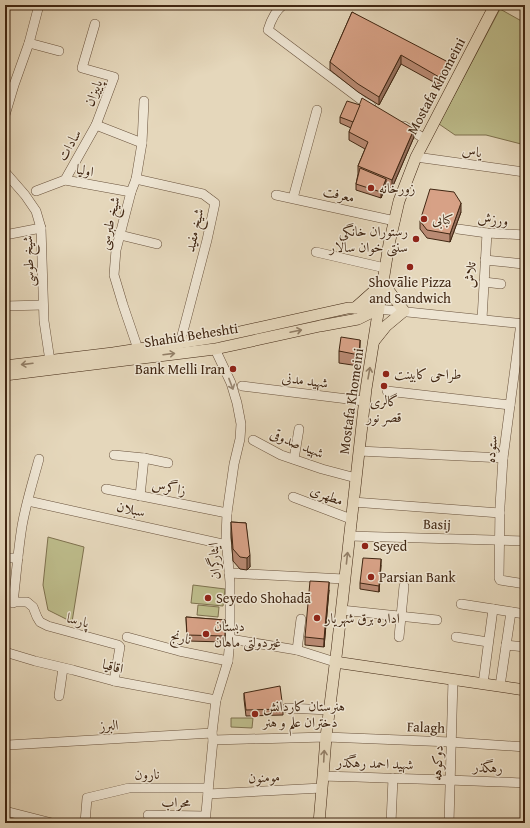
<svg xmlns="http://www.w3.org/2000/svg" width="530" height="828" viewBox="0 0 530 828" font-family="'Gentium Book Plus',Amiri,serif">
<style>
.green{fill:#bdbc8b;stroke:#7e714e}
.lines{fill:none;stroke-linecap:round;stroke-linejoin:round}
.minor-casing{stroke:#69523c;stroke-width:10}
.major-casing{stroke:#402612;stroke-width:12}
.minor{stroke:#eee5d3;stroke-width:9}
.major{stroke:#e5d7bb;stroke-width:11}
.wall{fill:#b98a73;stroke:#402612}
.shaded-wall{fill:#96715e;stroke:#402612}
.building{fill:#d7a186;stroke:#402612}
.oneway{stroke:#927e66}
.oneway2{stroke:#978672}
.poi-dot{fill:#8f2418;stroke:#eee5d3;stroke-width:1.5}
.labels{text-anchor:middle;stroke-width:3;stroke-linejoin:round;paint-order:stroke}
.street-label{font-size:14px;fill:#402612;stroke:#eee5d3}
.poi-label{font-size:14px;fill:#402612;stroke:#eee5d3;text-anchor:start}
</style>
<rect width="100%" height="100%" fill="#e5d7bb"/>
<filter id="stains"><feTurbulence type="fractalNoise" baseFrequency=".005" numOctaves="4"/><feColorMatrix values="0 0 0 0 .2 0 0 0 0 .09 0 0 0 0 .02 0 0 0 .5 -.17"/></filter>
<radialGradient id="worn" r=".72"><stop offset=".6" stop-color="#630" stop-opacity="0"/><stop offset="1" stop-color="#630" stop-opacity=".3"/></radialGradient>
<g class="green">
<path d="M500 9 525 23V145L486 135H455L439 124Z"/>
<path d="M48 537 84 547 72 622 48 610 43 585Z"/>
<path d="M193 585 225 589 223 606 191 603Z"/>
<path d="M198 605 219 607 218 617 197 615Z"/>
<path d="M231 718H253L252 728 231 727Z"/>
</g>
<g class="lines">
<g class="minor-casing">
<g id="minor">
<path d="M283 5C275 11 271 20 268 30L364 102 371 106"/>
<path d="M95 24 82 68 114 77 96 125"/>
<path d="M29 43 59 51"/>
<path d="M5 115 14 85 29 43 39 5"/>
<path d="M404 126 425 139"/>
<path d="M416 157 524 172"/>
<path d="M5 172 25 195 36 211 41 228 44 321 50 361"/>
<path d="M136 179 203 194 215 203 207 240 180 343"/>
<path d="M65 180 96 125 142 143"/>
<path d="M36 191 65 180 131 192"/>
<path d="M276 195 395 221"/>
<path d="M293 198 317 110"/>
<path d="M458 229 487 233 525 235"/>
<path d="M5 235 41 228"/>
<path d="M120 235 157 244"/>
<path d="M316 252 385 268"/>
<path d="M485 260 524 264"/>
<path d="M484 282 501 284"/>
<path d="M5 306 43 305"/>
<path d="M378 309 525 324"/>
<path d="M482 319 487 233"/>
<path d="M521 323 503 458 500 506 499 578 500 580 525 584"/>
<path d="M138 349 123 305 114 275 116 250 131 192 136 179 142 143 144 101"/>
<path d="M242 386 364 401"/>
<path d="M387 391 510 405"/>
<path d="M253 440 281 455 322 469 356 478"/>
<path d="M359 451 503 458"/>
<path d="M114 455 144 458 168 463"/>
<path d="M294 459 299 429"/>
<path d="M106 489 227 513"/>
<path d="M140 496 144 458"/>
<path d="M293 497 351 519"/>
<path d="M28 501 227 545"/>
<path d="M353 502 500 513"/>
<path d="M349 536 525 541"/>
<path d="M5 558H18"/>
<path d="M229 573 344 579"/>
<path d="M5 602H27L33 607 37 617 40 622 48 626 118 645 120 647 114 681"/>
<path d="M13 603C16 577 18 551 22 526 26 503 33 481 39 459"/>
<path d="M461 604 525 614"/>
<path d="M341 610 437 620"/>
<path d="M127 637 179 651 228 661"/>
<path d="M399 637 404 586"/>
<path d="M456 637 488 642"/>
<path d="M230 639 297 650 335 662"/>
<path d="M506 645 525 647"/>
<path d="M297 650 301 619"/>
<path d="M5 652 35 661 73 670 114 681 216 700"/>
<path d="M483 684 493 609"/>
<path d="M500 686 511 612"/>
<path d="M59 696 63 668"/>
<path d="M287 708 329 710"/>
<path d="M213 740 326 737 451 742 525 747"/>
<path d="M8 745 212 733"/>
<path d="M323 776C390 778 458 780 525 783"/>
<path d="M208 794 322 788"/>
<path d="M5 811 52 823"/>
<path d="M148 815 205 816"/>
<path d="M85 823 87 798 129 788H208"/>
<path d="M205 823 213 740 212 733 216 700 228 661 230 639V582L226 538 227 513 234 464 240 439 241 424 237 403 231 383 215 349"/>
<path d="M391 823 393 778"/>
<path d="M449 823 453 679"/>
</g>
</g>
<g class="major-casing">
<g id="major">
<path d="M355 308 383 283 404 311 386 326 374 341"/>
<path d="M5 366 113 353 217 337 348 308H376"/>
<path d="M5 375 215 349 320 326 358 319 378 309"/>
<path d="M335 662 525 690"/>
<path d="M319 823 323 776 326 737 337 649 366 389 389 244 399 201 416 157 495 5"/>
</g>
</g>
<use href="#minor" class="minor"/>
<use href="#major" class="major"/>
</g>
<g class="wall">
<path d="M352 12 448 70 439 85 401 64 379 105 358 92 330 70V62Z"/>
<path d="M340 117 414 137 392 188 386 185 381 198 356 190V184L358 174V166L365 149 349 140V132L351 128 340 123Z"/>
<path d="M461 212 450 242 427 238 420 229V221Z"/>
<path d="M525 294V314H524V302Z"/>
<path d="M339 351 360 352 359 366 339 363Z"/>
<path d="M231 522 246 523 250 567 247 570 240 569 233 561 231 534Z"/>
<path d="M381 565 379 592 360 589V583Z"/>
<path d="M329 590 324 647 305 645V637Z"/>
<path d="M186 617 225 620V642L187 641Z"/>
<path d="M244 693 283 709V715L246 716 244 699Z"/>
</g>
<g class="shaded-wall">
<path d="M401 55V64L379 105V97Z"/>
<path d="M448 62V70L439 85V77Z"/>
<path d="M414 129V137L392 188V180Z"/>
<path d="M386 179V186L381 198V192Z"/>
<path d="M461 203V212L450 242V234Z"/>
<path d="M360 340V352L359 366V355Z"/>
<path d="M250 555V567L247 570V558Z"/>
<path d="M381 559V565L379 592V586Z"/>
<path d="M329 582V590L324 647V639Z"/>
</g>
<g class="building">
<path d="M352 12 448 62 439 77 401 55 379 97 358 84 330 62Z"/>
<path d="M362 98 414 129 392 180 358 166 368 142 349 132Z"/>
<path d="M347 101 360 105 353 122 340 117Z"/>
<path d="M360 168 386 179 381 192 356 184Z"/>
<path d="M430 189 454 192 461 203 450 234 427 230 420 221Z"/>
<path d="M341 337 360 340 359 355 339 351Z"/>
<path d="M231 522 246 523 250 555 247 558 240 557 233 549Z"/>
<path d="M363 558 381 559 379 586 360 583Z"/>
<path d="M310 581 329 582 324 639 305 637Z"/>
<path d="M186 617 225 620V636L187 635Z"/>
<path d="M280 686 283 709 246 710 244 693Z"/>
</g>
<defs><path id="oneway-shaft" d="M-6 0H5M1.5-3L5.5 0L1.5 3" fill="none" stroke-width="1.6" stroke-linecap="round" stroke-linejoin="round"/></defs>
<g class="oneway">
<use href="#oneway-shaft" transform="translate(296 331) rotate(-12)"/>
<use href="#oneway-shaft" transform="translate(169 354) rotate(-7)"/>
<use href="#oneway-shaft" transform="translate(27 364) rotate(173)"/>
<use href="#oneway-shaft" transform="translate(369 373) rotate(-80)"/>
<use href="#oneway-shaft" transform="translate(347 558) rotate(-84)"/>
<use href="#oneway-shaft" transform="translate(324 756) rotate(-87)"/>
</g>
<use class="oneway2" href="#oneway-shaft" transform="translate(231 384) rotate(69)"/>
<g class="poi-dot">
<circle cx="371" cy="188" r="4"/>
<circle cx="424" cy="219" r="4"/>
<circle cx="416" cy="239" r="4"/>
<circle cx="410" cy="267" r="4"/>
<circle cx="233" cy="369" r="4"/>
<circle cx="386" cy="374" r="4"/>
<circle cx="384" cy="386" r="4"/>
<circle cx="365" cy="546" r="4"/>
<circle cx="371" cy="577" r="4"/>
<circle cx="208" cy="598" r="4"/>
<circle cx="317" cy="618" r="4"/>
<circle cx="206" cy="634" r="4"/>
<circle cx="255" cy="714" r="4"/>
</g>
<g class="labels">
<g class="street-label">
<text transform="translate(436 86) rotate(-62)" y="5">Mostafa Khomeini</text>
<text transform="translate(93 93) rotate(-69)" y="5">پاییزان</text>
<text transform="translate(69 145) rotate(-61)" y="5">سادات</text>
<text transform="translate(472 151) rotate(8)" y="5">یاس</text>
<text transform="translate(85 170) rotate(10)" y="5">اولیا</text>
<text transform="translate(339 194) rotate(13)" y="5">معرفت</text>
<text transform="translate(493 219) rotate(6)" y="5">ورزش</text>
<text transform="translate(109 223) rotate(-77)" y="5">شیخ طبرسی</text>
<text transform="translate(194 230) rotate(-77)" y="5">شیخ مفید</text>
<text transform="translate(28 261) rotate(-92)" y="5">شیخ طوسی</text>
<text transform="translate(470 275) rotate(-87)" y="5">تلاش</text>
<text transform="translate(191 335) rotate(-9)" y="5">Shahid Beheshti</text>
<text transform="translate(305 380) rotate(7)" y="5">شهید مدنی</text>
<text transform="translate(351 401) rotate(-82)" y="5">Mostafa Khomeini</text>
<text transform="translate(297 443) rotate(22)" y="5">شهید صدوقی</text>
<text transform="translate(491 449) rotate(-84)" y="5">ستوده</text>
<text transform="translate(169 487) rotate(11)" y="5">زاگرس</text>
<text transform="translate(327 495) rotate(21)" y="5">مطهری</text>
<text transform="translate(131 509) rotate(13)" y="5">سبلان</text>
<text transform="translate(437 524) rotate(2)" y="5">Basij</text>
<text transform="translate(214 561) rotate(-94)" y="5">ایثارگران</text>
<text transform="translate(78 620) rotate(15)" y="5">پارسا</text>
<text transform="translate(181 637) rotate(14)" y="5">نارنج</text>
<text transform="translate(113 666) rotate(14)" y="5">اقاقیا</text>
<text transform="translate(109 725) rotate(-3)" y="5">البرز</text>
<text transform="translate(426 727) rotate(2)" y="5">Falagh</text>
<text transform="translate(375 763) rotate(2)" y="5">شهید احمد رهگذر</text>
<text transform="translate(437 763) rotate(-88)" y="5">دوکوهه</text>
<text transform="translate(488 767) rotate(3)" y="5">رهگذر</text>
<text transform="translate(147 774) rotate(-1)" y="5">نارون</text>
<text transform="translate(264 777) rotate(-3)" y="5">مومنون</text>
<text transform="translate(176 802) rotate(1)" y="5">محراب</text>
</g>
<g class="poi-label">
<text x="379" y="193">زورخانه</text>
<text x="432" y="224">کبابی</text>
<text x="408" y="236" text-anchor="end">رستوران خانگی<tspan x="408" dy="16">سنتی خوان سالار</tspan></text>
<text x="410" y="287" text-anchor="middle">Shovālie Pizza<tspan x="410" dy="16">and Sandwich</tspan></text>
<text x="225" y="374" text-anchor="end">Bank Melli Iran</text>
<text x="394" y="379">طراحی کابینت</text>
<text x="384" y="406" text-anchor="middle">گالری<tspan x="384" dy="16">قصر نور</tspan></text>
<text x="373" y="551">Seyed</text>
<text x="379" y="582">Parsian Bank</text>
<text x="216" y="603">Seyedo Shohadā</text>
<text x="325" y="623">اداره برق شهریار</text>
<text x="214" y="631">دبستان<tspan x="214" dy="16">غیردولتی ماهان</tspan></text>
<text x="263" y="711">هنرستان کاردانش<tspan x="263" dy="16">دختران علم و هنر</tspan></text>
</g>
</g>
<rect width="530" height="828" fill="none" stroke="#e5d7bb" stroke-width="20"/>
<rect x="6" y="6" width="518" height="816" fill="none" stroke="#402612" stroke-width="2"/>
<rect x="10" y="10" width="510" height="808" fill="none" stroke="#402612"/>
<rect width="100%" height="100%" filter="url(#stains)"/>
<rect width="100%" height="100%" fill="url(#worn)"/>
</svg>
